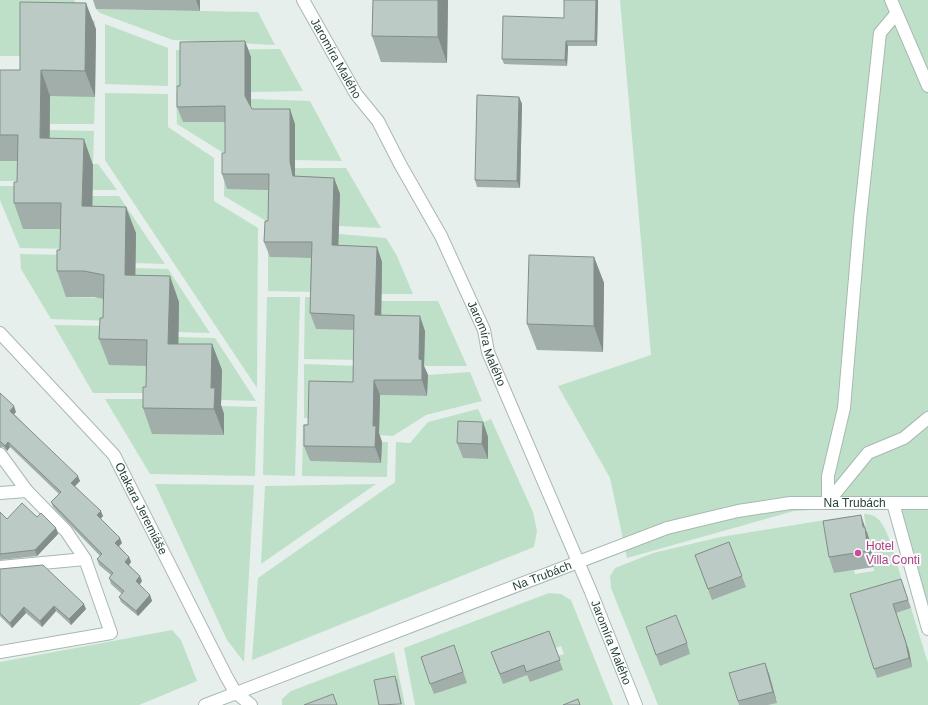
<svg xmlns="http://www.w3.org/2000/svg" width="928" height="705" viewBox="0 0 928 705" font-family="Arial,sans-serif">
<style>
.green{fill:#bfe0c8;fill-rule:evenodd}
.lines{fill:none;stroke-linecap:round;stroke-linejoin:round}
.service-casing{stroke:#a8b8b2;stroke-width:14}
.minor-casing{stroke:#a8b8b2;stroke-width:14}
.service{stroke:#fff;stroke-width:12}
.minor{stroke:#fff;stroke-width:12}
.wall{fill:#a1aea9}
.shaded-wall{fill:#838d89}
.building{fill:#bbcac4;stroke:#838d89}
.hotel-dot{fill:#d1479c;stroke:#f7fbf9;stroke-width:1.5}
.labels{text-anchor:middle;stroke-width:4;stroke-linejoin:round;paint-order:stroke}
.street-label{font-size:12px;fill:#24423a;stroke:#f7fbf9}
.hotel-label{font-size:12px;fill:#b23c85;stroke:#f7fbf9;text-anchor:start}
</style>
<rect width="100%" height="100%" fill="#e6efeb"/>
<g class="green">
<path d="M0 0H74L83 16 95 21V29L29 56H0Z"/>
<path d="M620 0H928V603L886 506 794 511 627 558 610 478 558 386 651 355Z"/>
<path d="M96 9 258 12 275 45 173 40 100 13Z"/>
<path d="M105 24 168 48V86L105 84Z"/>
<path d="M280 49 303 91 251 92 176 87V50Z"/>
<path d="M105 93 168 94V127L214 158V201L258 228 257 388 105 160Z"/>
<path d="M176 93H186L182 101 183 122H230V153L222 152 177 124Z"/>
<path d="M50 94 95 97 94 124H50Z"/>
<path d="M251 99 310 101 342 161 295 160V124L250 127Z"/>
<path d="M50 130 94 131 93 164H98L117 190H93L48 167Z"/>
<path d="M224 159 227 169V189H274L273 221H266L224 196Z"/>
<rect x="0" y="161" width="27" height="20"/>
<path d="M295 168H346L381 228 339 226V194L295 196Z"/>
<path d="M0 186H27L71 229 70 249 20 248 0 200Z"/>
<path d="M92 196H119L165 264 135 263V233L91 236Z"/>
<path d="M268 227 270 257 317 258 316 292 268 291Z"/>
<path d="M339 234 386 238 396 254 413 294H381L338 265Z"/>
<path d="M20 254 70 255 66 297 113 298V321L51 319 21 269Z"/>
<path d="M135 268 168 269 210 333 178 332 135 304Z"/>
<path d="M267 297H300L295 476 263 475Z"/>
<path d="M305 297H316V329L360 327 359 360 304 359Z"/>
<path d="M381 301H438L467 366H424L381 334Z"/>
<path d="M54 325 112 326 109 364 156 366V393H93Z"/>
<path d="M178 337 215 338 256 401 221 400 177 372Z"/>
<path d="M304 364 359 366 358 401 314 418H304Z"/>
<path d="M470 372 482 401 426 415 393 436 378 435 379 395 427 396 428 375Z"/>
<path d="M105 399H156L153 413 152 433 221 406 257 407 255 476 150 474Z"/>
<path d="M478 409 484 422 491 419 533 512 537 531 534 547 252 660 258 578 395 482 396 442 410 443 428 422Z"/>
<path d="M303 424H313L310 441 309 461 381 462 382 442H388L387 477 302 476Z"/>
<path d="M155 484 254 485 244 662 227 640Z"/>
<path d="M376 484 261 564 265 486Z"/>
<path d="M864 514C869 514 874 515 878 519 889 528 899 572 904 587L853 602 911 608 928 663V705H768L777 702 768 674 740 705H658L611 588 610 576 615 568 653 553 720 537 850 516 854 533 834 573 854 570 855 574 874 571 872 553 876 552 875 542H868Z"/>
<path d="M549 593 561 594 571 600 613 705H415L404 648ZM552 641 555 648 561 646 564 654 558 656 563 670Z"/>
<path d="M172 630 181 640 197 681 139 705H0V662Z"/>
<path d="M394 652 405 705H402L397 681 380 705H282V699L291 691Z"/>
</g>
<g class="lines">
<g class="service-casing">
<g id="service">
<path d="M0 454 27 491 66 531 85 559 111 633 0 652"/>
<path d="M0 493 27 491"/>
<path d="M0 567 85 559"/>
</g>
</g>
<g class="minor-casing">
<g id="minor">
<path id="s1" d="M303 0 356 94 378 121 400 164 441 236 484 330 488 352 591 592 636 705"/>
<path d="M891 0 928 86"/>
<path id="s2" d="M0 333 114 455 226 676 235 692 251 705"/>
<path d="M828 502V476L844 408 860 219 880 33 896 14"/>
<path d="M828 502 868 453 904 438 928 418"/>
<path d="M893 503 928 629"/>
<path id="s3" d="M205 705 667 528 738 511 790 503H928"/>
</g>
</g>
<use href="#service" class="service"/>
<use href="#minor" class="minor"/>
</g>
<g class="wall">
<path d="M93 0H200V11L96 9Z"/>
<path d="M373 0H448L447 63 381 62 372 36Z"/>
<path d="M564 0H598L597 46H568L567 66 504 64 502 59 564 18Z"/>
<path d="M96 29 95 97 50 96V138L93 165 92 206 136 233 135 275 179 302 178 344H212L222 370 221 405 224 414V435L152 434 143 408 146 387 147 366 109 365 99 339 103 318 104 299 94 297H66L57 271 60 250 61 229H23L14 203 17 182 18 161H0V70H20Z"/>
<path d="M245 41 251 57V107L252 109 295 124V176L334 178 340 194 338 245 377 247 382 262 381 315 425 331 424 366 428 375 427 396 380 395 379 433 382 442 381 463 310 461 304 446 308 425 353 382 354 330 316 329 310 313 311 258 270 257 264 242 268 221V190L227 189 222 174 225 153V122H183L177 107 180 86Z"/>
<path d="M519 97 522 104 520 188 477 187 475 180Z"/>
<path d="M594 257 604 283 603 352 537 350 527 324Z"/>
<path d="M0 393 16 412 14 414 80 481 75 486 103 516 100 519 122 543 119 546 129 557 131 562 129 565 142 581 139 585 150 595 152 601 138 616 121 602 119 597 122 594 111 584 109 578 111 575 99 565 97 559 100 556 53 507 51 502 59 494 10 447 7 451 3 447H0Z"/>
<path d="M483 422 488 437V459L463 458 457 443Z"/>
<path d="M0 512 7 519 37 517 56 528 58 534 37 556 0 560Z"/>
<path d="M867 531 870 542 874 567 834 573 829 557Z"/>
<path d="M729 542 746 587 712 600 695 555Z"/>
<path d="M0 569 86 609 71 625 56 611 42 627 26 613 12 628 0 616Z"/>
<path d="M904 587 911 608 896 613 909 651 912 667 877 678 850 594Z"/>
<path d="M646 627 687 643 690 654 660 666Z"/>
<path d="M549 631 563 670 530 682 527 675 503 684 491 652Z"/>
<path d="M454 645 467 683 434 694 430 684Z"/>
<path d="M765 663 769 674 777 703 768 705H739L729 673Z"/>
</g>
<g class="shaded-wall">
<path d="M196 0H200V11Z"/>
<path d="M438 0H448L447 63 438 37Z"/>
<path d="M596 0H598L597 46 595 41Z"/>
<path d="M86 3 96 29 95 97 85 71Z"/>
<path d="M245 41 251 57V111L245 96Z"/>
<path d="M566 41 568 46 567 66 565 60Z"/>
<path d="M41 70 50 96 49 164 40 138Z"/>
<path d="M519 97 522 104 520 188 517 181Z"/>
<path d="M290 109 295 124V177L293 176 290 162Z"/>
<path d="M84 139 93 165 92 232 82 206Z"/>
<path d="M334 178 340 194 338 260 332 245Z"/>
<path d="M126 207 136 233 135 301 125 275Z"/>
<path d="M377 247 382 262 381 330 375 315Z"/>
<path d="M594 257 604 283 603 352 594 326Z"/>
<path d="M170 276 179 302 178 370 168 344Z"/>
<path d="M420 316 425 331 424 366 428 375 427 396 422 380 419 359Z"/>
<path d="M212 344 222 370 221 405 224 414V435L214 409 211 388Z"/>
<path d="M374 380 380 395 379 433 382 442 381 463 375 447 373 426Z"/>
<path d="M14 406 16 412 12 416 10 411Z"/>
<path d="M483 422 488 437V459L482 444Z"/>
<path d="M8 442 10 447 7 451 5 446Z"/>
<path d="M78 476 80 481 73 488 71 483Z"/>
<path d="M101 511 103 516 99 521 97 515Z"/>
<path d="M861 515 870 542 874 567 868 551Z"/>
<path d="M56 528 58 534 37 556 35 550Z"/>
<path d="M120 538 122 543 117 548 115 543Z"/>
<path d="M129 557 131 562 127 567 125 562Z"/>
<path d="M140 576 142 581 138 587 136 581Z"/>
<path d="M150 595 152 601 138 616 136 611Z"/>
<path d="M84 604 86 609 71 625 69 619Z"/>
<path d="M893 604 909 651 912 667 909 658Z"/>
<path d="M54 606 56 611 42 627 40 621Z"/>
<path d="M24 607 26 613 12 628 10 623Z"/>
<path d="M765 663 769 674 777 703 773 692Z"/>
<path d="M395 676 397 681 402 705 401 704Z"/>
</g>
<g class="building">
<path d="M373 0H438V37L372 36Z"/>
<path d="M564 0H596L595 41H566L565 60 502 59 503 16 564 18Z"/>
<path d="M20 2 86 3 85 71 41 70 40 138 84 139 82 206 126 207 125 275 170 276 168 344H212L211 388H215L214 409 143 408V387H146L147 340 99 339 100 318H103L104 275 84 271H57V250H60L61 203H14V182H17L18 135H0V70H20Z"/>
<path d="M245 41V96L252 109H290V162L293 176 334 178 332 245 377 247 375 315 420 316 419 359 422 360V380H374L373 426H376L375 447 304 446V425H308L309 381 353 382 354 315 310 313 312 242H264L265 221H268L269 174H222V153H225V106L177 107V86H180V42Z"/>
<path d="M477 95 519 97 517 181 475 180Z"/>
<path d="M529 255 594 257V326L527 324Z"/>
<path d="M0 393 14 406 10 411 78 476 71 483 101 511 97 515 120 538 115 543 129 557 125 562 140 576 136 581 150 595 136 611 119 597 124 591 109 578 113 573 97 559 102 554 51 502 61 492 8 442 5 446 1 442H0Z"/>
<path d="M458 421 483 422 482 444 457 443Z"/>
<path d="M22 503 37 517 41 513 56 528 35 550 0 554V512L7 519Z"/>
<path d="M861 515 863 527H865L868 551 829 557 823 521Z"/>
<path d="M729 542 742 576 708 589 695 555Z"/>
<path d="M43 565 84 604 69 619 54 606 40 621 24 607 10 623 0 613V569Z"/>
<path d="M901 579 908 600 893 604 906 643 909 658 874 669 850 594Z"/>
<path d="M676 615 687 643 656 655 646 627Z"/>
<path d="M549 631 560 660 526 672 524 665 500 674 491 652Z"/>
<path d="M454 645 463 672 430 684 421 657Z"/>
<path d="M765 663 773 692 738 701 729 673Z"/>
<path d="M395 676 401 704 379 705 374 680Z"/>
<path d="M333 694 337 705H304Z"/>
<path d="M578 699 580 705H563Z"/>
</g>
<circle class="hotel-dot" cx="858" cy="553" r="4"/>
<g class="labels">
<g class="street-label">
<text dy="4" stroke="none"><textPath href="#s1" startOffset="67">Jaromíra Malého</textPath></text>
<text dy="4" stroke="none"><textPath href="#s1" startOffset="391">Jaromíra Malého</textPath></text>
<text dy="4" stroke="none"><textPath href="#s3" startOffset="685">Na Trubách</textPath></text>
<text dy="4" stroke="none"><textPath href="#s2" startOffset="227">Otakara Jeremiáše</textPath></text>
<text dy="4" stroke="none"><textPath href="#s3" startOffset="361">Na Trubách</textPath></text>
<text dy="4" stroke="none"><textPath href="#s1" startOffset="715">Jaromíra Malého</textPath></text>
</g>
<g class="hotel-label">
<text x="866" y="550">Hotel<tspan x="866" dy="14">Villa Conti</tspan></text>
</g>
</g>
</svg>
